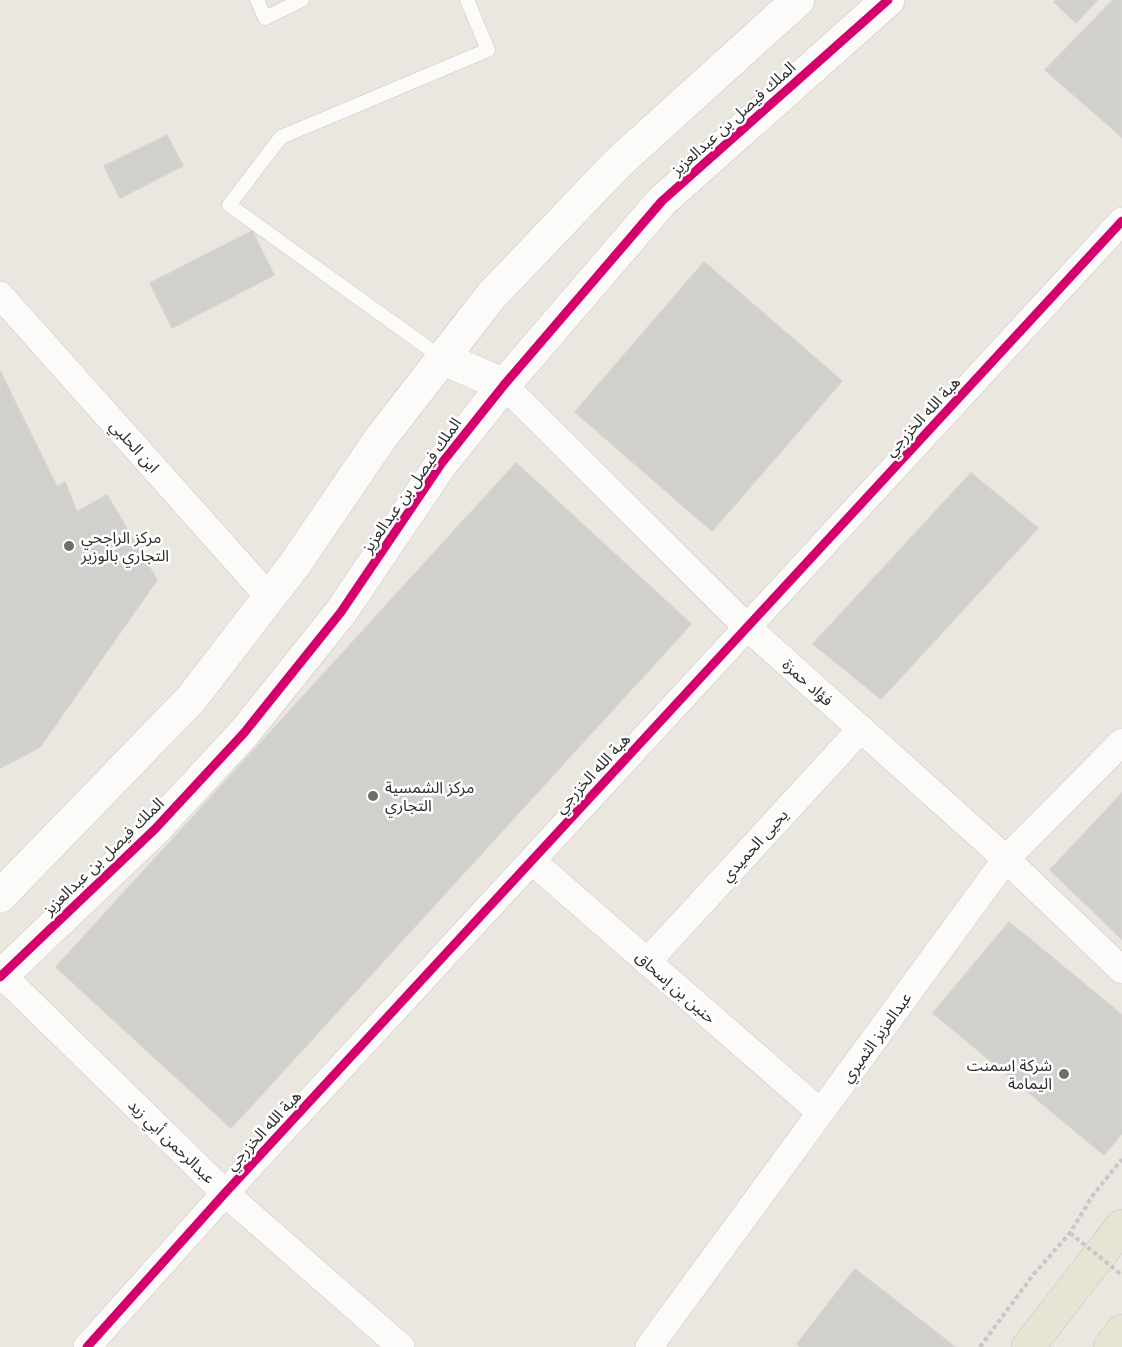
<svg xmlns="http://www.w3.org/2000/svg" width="1122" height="1347" viewBox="0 0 1122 1347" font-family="'Noto Sans','Noto Sans Arabic',sans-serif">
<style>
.building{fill:#d2d0cc;stroke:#d5d3cd;stroke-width:1.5}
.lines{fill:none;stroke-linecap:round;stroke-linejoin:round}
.service-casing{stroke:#c7c6c6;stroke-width:15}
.minor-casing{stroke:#c7c6c6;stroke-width:28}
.tertiary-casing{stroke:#c7c6c6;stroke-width:34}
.primary-casing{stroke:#c6c4c2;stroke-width:34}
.path{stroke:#c8c8c7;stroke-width:4;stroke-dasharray:4.5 3;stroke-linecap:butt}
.service{stroke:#fcfbfa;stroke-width:14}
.minor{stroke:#fcfbfa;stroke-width:27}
.tertiary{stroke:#fcfbfa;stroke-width:33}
.primary{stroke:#e8e4d3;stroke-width:33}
.path-bridge{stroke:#c8c8c7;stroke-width:4;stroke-dasharray:4.5 3;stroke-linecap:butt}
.cycleway-casing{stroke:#fff;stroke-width:13}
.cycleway{stroke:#d6006c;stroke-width:9}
.poi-dot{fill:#6e6d6b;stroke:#fff;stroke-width:2}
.labels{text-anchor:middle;stroke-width:5;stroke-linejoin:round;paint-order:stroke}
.street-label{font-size:16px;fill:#2c2c2c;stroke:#fff}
.poi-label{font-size:16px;fill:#2c2c2c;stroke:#fff;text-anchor:start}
</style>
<rect width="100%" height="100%" fill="#eae7e1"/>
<g class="building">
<path d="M1057 0H1097L1076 23 1054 2Z"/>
<path d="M1113 0H1122V137L1045 70Z"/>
<path d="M167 135 183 166 120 198 104 166Z"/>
<path d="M252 231 274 275 172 328 150 283Z"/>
<path d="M704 262 842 381 712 531 575 412Z"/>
<path d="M0 371 57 487 65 482 77 512 107 495 157 580 40 747 0 768Z"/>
<path d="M516 463 691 624 231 1128 56 967Z"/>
<path d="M971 473 1038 528 881 699 813 644Z"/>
<path d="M1122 793V939L1050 870Z"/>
<path d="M1009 922 1122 1015V1133L1104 1155 933 1013Z"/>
<path d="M855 1269 955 1347H801L797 1344Z"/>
</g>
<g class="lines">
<g class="service-casing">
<g id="service">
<path d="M257 0 265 18 302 0"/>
<path d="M442 358 229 205 281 137 488 50 467 0"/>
</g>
</g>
<g class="minor-casing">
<g id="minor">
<path d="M0 295 269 597"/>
<path d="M504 385 747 627 1006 859 1122 970"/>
<path d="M532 861 820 1112"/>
<path d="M647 962 861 729"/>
<path d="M2 975 225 1193 401 1347"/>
<path d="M87 1347 225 1193 1122 221"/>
<path d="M649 1347 1006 859 1122 742"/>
</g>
</g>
<g class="tertiary-casing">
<g id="tertiary">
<path d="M442 358 504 385"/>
<path d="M0 896 191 699 295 564 380 439 491 296 618 163 798 0"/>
<path d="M0 977 155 829 244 733 341 612 441 464 504 385 662 201 888 0"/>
</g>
</g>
<g class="primary-casing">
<g id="primary">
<path d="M1028 1347 1122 1226"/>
<path d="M1110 1347 1122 1331"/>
</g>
</g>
<path class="path" d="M980 1347 1033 1275 1070 1233 1093 1195 1122 1159"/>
<use href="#service" class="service"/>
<use href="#minor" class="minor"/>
<use href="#tertiary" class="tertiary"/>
<use href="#primary" class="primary"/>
<path class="path-bridge" d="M1070 1233 1122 1275"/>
<g class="cycleway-casing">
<g id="cycleway">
<path d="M0 977 155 829 244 733 341 612 441 464 504 385 662 201 888 0"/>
<path d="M87 1347 225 1193 1122 221"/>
</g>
</g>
<use href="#cycleway" class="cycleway"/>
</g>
<g class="poi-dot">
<circle cx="69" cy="546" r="6"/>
<circle cx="373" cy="796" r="6"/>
<circle cx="1064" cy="1074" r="6"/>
</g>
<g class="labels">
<g class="street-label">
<text transform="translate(733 118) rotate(-42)" y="6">الملك فيصل بن عبدالعزيز</text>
<text transform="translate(922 416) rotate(-47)" y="6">هبة الله الخزرجي</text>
<text transform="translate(135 446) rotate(48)" y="6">ابن الحلبي</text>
<text transform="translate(411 485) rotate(-55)" y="6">الملك فيصل بن عبدالعزيز</text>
<text transform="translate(808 682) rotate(42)" y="6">فؤاد حمزة</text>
<text transform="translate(592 773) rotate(-47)" y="6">هبة الله الخزرجي</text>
<text transform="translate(754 845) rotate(-48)" y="6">يحيى الحميدي</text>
<text transform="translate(103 856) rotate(-44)" y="6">الملك فيصل بن عبدالعزيز</text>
<text transform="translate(676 987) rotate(41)" y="6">حنين بن إسحاق</text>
<text transform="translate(876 1037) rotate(-54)" y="6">عبدالعزيز الثميري</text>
<text transform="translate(263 1130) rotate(-47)" y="6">هبة الله الخزرجي</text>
<text transform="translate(172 1141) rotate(44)" y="6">عبدالرحمن أبي زيد</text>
</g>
<g class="poi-label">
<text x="81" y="543">مركز الراجحي<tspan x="81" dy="18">التجاري بالوزير</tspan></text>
<text x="385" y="793">مركز الشمسية<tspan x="385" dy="18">التجاري</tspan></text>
<text x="1052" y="1071" text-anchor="end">شركة اسمنت<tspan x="1052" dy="18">اليمامة</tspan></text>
</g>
</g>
</svg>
